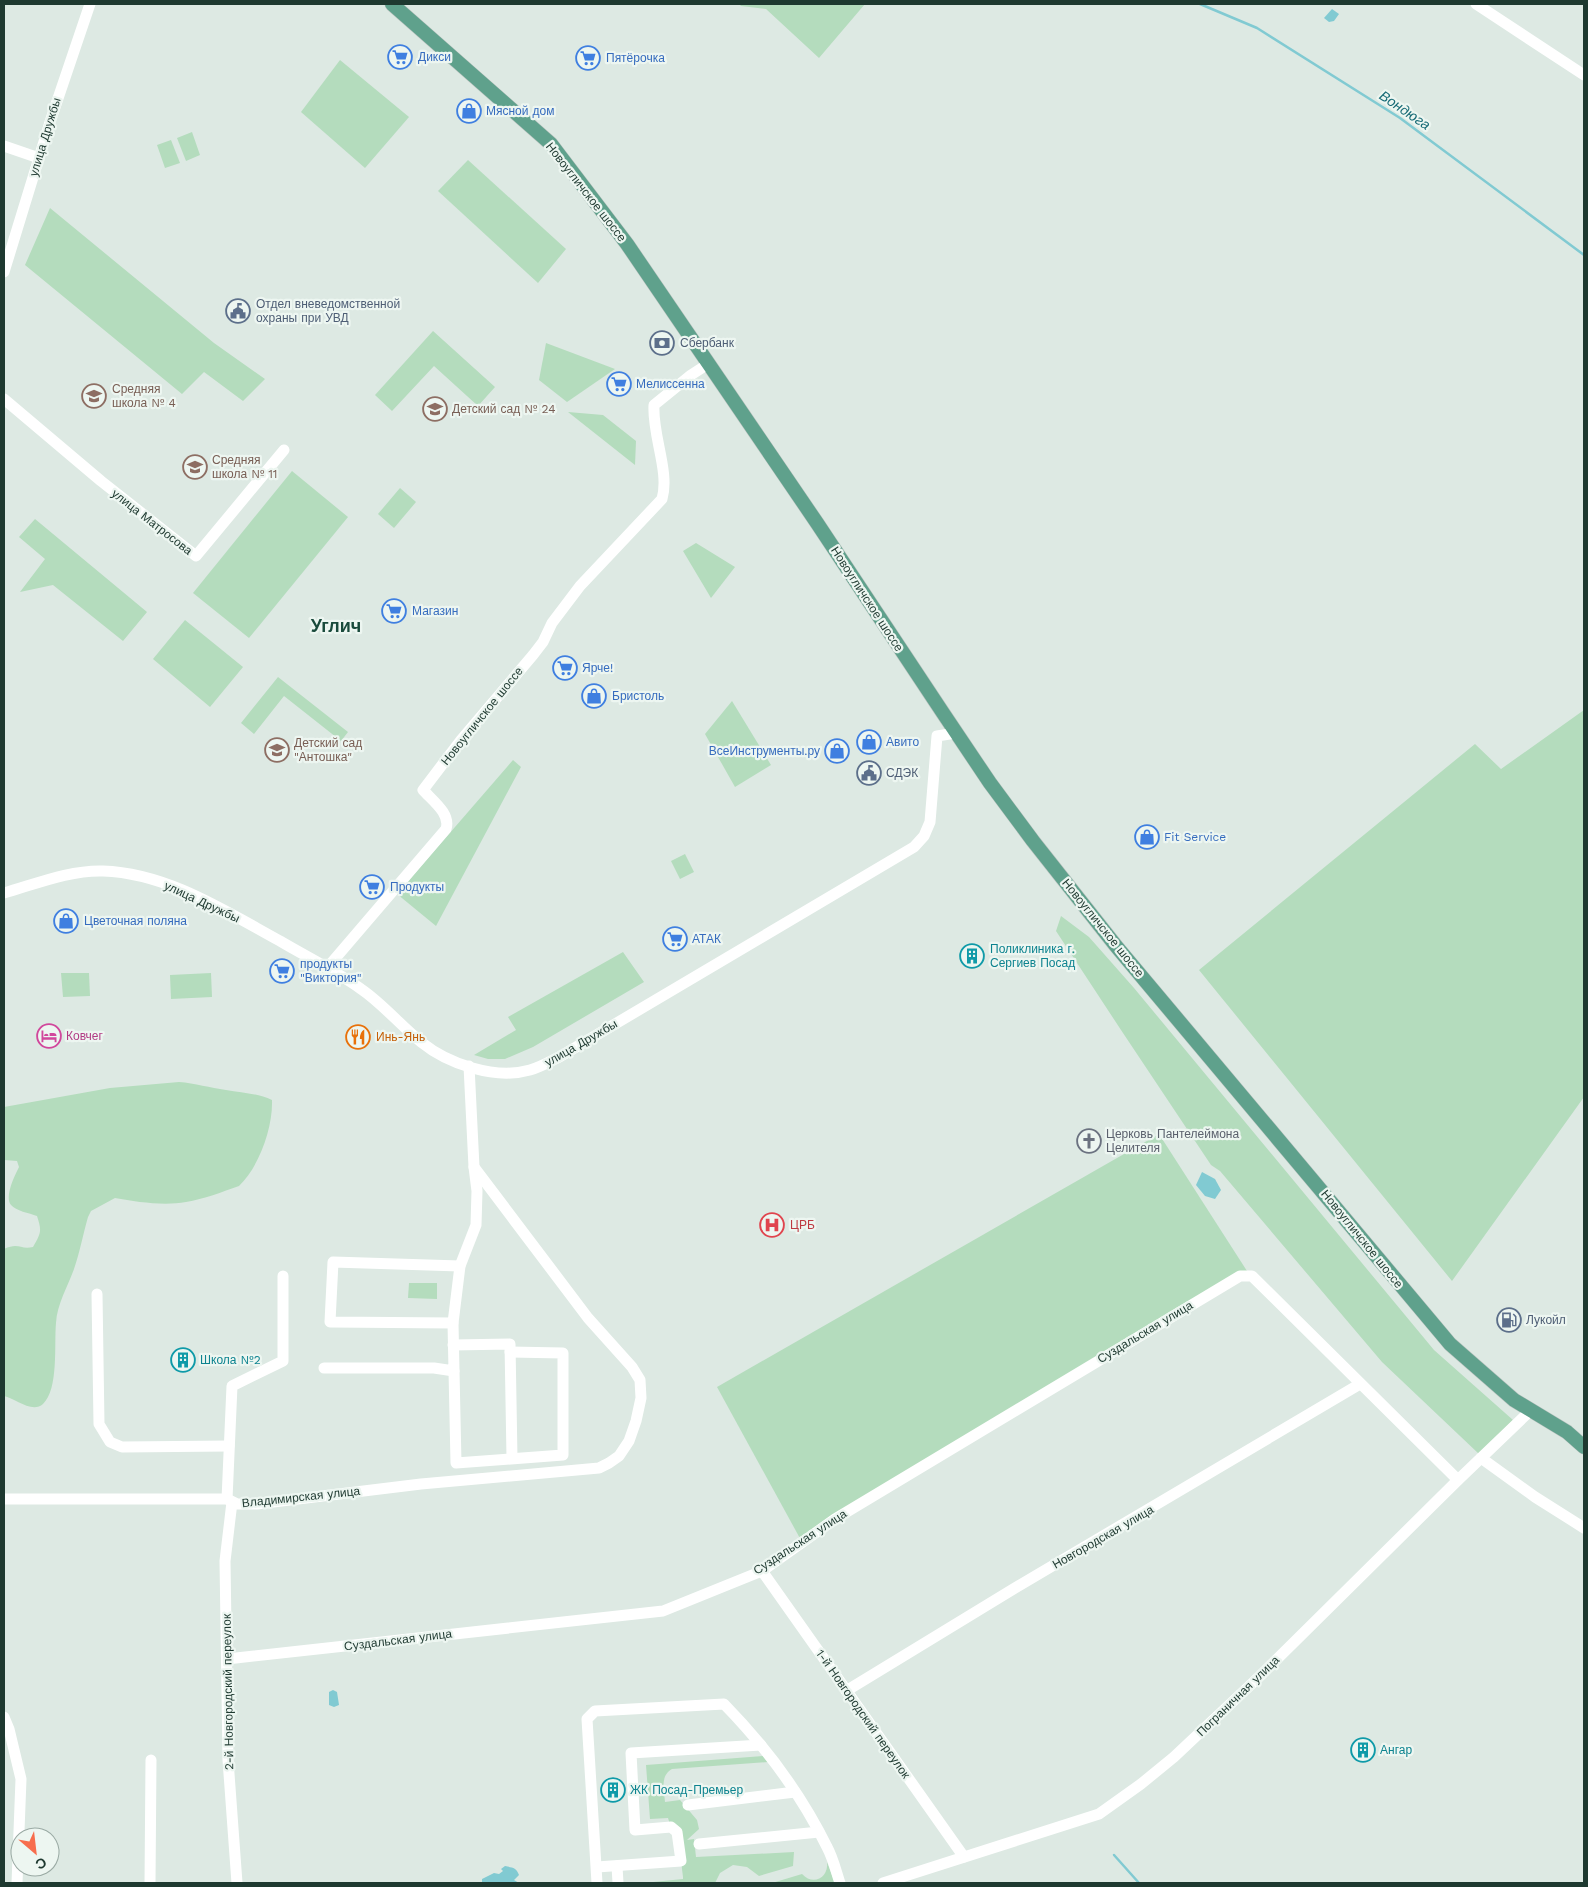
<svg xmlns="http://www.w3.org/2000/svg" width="1588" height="1887" viewBox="0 0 1588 1887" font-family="'Work Sans',sans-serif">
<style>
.green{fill:#b4dcbd}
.water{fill:#81cad2}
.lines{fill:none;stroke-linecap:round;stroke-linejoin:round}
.stream{stroke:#81cad2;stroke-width:2.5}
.major-casing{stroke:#bcc4c1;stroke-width:15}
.minor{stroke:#fff;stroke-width:11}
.major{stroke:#5fa18c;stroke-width:14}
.labels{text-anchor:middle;stroke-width:4.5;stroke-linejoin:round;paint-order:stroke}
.shop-label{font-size:12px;fill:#366cbe;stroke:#edf6f1;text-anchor:start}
.street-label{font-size:12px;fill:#1e3930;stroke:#edf6f1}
.service-label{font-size:12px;fill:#4e5e75;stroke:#edf6f1;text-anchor:start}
.education-label{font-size:12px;fill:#785e54;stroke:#edf6f1;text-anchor:start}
.culture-label{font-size:12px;fill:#0d838f;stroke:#edf6f1;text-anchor:start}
.hotel-label{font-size:12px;fill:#b23c85;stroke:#edf6f1;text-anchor:start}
.food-label{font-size:12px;fill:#c56008;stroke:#edf6f1;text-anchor:start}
.worship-label{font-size:12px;fill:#5b616d;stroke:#edf6f1;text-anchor:start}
.health-label{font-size:12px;fill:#be3a42;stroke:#edf6f1;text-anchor:start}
.water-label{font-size:14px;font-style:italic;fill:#176b76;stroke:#edf6f1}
.district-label{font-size:18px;font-weight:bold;fill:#1a4b3c;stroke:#edf6f1}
</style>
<rect width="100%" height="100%" fill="#dde9e3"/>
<g class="green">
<path d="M739 4H865L819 58 766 9 741 6Z"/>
<path d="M340 60 409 117 365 168 301 112Z"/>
<path d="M192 132 200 155 186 161 177 138Z"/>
<path d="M171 140 180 163 165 168 157 145Z"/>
<path d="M468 160 566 249 538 283 438 191Z"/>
<path d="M50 208 214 343 265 379 243 401 204 372 182 394 25 265Z"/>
<path d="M433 331 495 387 478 406 434 366 392 411 375 395Z"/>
<path d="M546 343 615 369 567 402 539 380Z"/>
<path d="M568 412 603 415 636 441 635 465Z"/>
<path d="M292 471 348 517 249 638 193 593Z"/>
<path d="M400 488 416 502 394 528 378 514Z"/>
<path d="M35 519 147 612 123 641 53 585 20 592 45 559 19 537Z"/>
<path d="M696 543 735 567 711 598 683 551Z"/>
<path d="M185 620 243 667 210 707 153 659Z"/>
<path d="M278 677 348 732 341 741 284 696 254 734 241 723Z"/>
<path d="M732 701 771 765 735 787 705 734Z"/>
<path d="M1584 710V1097L1452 1281 1199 970 1475 744 1501 769Z"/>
<path d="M513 760 521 767 436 926 397 894Z"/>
<path d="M685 854 694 872 680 879 671 861Z"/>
<path d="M1061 916 1089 937 1134 988 1434 1350 1513 1420 1479 1454 1382 1362 1220 1171 1211 1165 1121 1030 1056 931Z"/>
<path d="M623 952 644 982 533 1047 505 1059H488L474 1055 516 1030 508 1017Z"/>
<path d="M61 973H89L90 996 63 997Z"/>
<path d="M211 973 212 997 171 999 170 975Z"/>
<path d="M179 1082C195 1083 210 1088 226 1090 242 1093 257 1093 272 1100 273 1128 259 1167 239 1186 222 1192 204 1199 186 1202 164 1206 137 1202 115 1198L91 1211 88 1217C83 1234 80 1252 74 1269 68 1286 57 1304 56 1323 54 1344 59 1389 43 1404 32 1414 15 1398 4 1396V1249C19 1242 20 1250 33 1247 41 1233 42 1231 37 1216 29 1213 16 1211 11 1205 4 1197 15 1175 19 1167L17 1161 4 1160V1107L110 1088Z"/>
<path d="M1159 1134 1247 1271 802 1542 717 1387Z"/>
<path d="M409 1283H437V1299L408 1298Z"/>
<path d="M763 1756 768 1762 672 1769C660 1776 664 1789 665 1802L680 1800 697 1820 699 1829 687 1840 694 1839 696 1857 794 1852 793 1866 759 1876 747 1867 733 1865 720 1873 715 1883H643L683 1879V1877L681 1861 668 1818 650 1819 646 1765Z"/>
<path d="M827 1862 835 1883H772L802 1874C813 1886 829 1878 827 1862Z"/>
</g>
<g class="water">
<path d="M1332 9 1339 14 1334 21 1329 22 1324 18Z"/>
<path d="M1202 1172 1215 1179 1221 1190 1215 1199 1205 1196 1196 1185Z"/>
<path d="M333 1690 337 1692 339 1705 334 1707 329 1705V1692Z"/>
<path d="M505 1866C513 1868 516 1867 519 1875L514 1880 519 1883H482V1879L494 1873 499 1874 503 1871 501 1869Z"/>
</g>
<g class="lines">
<g class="stream">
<path d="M1200 4 1257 28 1400 118 1584 255"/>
<path d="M1114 1855 1139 1883"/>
</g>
<g class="major-casing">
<path id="major" d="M392 4 551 144 627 244 817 523 943 713 990 783 1033 841 1116 946 1450 1344 1514 1400 1567 1432 1584 1447"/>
</g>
<g class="minor">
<path d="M1476 4 1584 75"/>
<path d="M4 146 39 158"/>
<path d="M4 272 50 122 90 4"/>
<path d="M4 399 101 481 196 556 284 450"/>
<path d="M4 893C36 884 69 870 103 871 167 873 225 911 280 941 307 957 336 971 361 989 383 1004 400 1025 421 1042 448 1064 495 1080 530 1070 541 1067 551 1061 561 1056L914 847 924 836 930 822 937 736 956 733"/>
<path d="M327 968 446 829C451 814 433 801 423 790L461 740 533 655 543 642 552 623 580 586 662 499C670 472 652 435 654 405L691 375 708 364"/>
<path d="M97 1294 99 1424 110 1442 122 1447 229 1446"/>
<path d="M453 1323 330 1322 333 1262 460 1266"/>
<path d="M453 1345 510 1344 512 1458"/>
<path d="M324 1368H434L454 1371 453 1323 460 1266 476 1225 477 1191 474 1167 469 1066"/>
<path d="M454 1371 456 1463 563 1455V1353L510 1352"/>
<path d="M1481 1458 1535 1497 1584 1528"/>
<path d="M4 1499H227L237 1504H257L421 1484 599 1468 609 1463 619 1456 629 1441 636 1421 641 1398 640 1380 632 1367 588 1318 474 1167"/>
<path d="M227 1499 232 1386 283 1361V1276"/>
<path d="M232 1502 225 1561 228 1760 237 1883"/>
<path d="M762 1571 964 1857"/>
<path d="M227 1659 663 1611 762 1571 835 1519 1240 1276H1252L1458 1480"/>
<path d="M846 1691 1015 1588 1360 1384"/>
<path d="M4 1717 9 1729 21 1779 17 1883"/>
<path d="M688 1805 795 1792"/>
<path d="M699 1844 819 1832"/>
<path d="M617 1866 618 1883"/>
<path d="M597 1867 681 1861 677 1832 671 1827 635 1830 631 1753 761 1745"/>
<path d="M150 1883 151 1760"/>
<path d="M597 1883 587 1719 595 1711 724 1704C765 1746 801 1794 827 1847 833 1858 836 1871 840 1883"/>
<path d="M883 1883 1099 1814 1141 1784 1174 1757 1261 1675 1458 1480 1531 1410"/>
</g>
<use href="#major" class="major"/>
</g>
<defs>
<g id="supermarket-ring" transform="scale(1.25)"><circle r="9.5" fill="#edf6f1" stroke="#3f7fe0" stroke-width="1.5"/><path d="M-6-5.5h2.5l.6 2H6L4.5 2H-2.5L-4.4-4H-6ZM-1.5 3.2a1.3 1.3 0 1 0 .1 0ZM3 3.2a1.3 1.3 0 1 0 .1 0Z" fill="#3f7fe0"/></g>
<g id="shop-ring" transform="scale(1.25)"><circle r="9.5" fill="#edf6f1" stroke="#3f7fe0" stroke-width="1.5"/><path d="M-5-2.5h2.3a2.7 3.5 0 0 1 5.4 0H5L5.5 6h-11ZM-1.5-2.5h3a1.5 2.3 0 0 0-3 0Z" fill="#3f7fe0"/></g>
<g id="civic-ring" transform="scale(1.25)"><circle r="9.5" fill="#edf6f1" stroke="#5c6f8a" stroke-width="1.5"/><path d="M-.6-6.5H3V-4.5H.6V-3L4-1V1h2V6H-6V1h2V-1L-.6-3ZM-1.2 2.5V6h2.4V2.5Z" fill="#5c6f8a"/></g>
<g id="bank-ring" transform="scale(1.25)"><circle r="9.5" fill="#edf6f1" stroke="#5c6f8a" stroke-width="1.5"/><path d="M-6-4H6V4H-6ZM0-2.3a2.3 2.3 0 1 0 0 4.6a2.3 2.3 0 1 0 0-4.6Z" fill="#5c6f8a"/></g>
<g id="school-ring" transform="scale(1.25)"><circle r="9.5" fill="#edf6f1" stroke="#8d6e63" stroke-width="1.5"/><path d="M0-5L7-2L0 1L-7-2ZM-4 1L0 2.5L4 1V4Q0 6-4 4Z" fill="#8d6e63"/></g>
<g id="building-ring" transform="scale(1.25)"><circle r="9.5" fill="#edf6f1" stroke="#0f9aa8" stroke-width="1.5"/><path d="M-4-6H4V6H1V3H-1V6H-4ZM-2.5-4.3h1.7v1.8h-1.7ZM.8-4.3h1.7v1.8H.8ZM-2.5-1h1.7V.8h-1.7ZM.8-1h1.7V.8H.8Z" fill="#0f9aa8"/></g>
<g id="hotel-ring" transform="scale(1.25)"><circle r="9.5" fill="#edf6f1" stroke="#d1479c" stroke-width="1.5"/><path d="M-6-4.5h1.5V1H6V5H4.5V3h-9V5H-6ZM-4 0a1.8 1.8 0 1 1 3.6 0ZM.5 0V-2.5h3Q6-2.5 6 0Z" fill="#d1479c"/></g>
<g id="restaurant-ring" transform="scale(1.25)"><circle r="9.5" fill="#edf6f1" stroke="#e8710a" stroke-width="1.5"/><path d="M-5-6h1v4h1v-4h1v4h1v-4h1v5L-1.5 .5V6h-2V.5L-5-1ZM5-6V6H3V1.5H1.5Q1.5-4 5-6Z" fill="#e8710a"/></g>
<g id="church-ring" transform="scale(1.25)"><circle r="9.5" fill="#edf6f1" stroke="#6b7280" stroke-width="1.5"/><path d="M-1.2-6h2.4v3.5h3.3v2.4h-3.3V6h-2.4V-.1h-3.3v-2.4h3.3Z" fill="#6b7280"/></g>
<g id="hospital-ring" transform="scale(1.25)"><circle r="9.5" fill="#edf6f1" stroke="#e0444e" stroke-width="1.5"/><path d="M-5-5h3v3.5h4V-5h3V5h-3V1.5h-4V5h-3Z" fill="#e0444e"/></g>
<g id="fuel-ring" transform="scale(1.25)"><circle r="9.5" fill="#edf6f1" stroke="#5c6f8a" stroke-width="1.5"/><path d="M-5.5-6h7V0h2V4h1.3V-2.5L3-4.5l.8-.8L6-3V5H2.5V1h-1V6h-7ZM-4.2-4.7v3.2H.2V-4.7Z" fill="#5c6f8a"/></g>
</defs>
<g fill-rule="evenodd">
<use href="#supermarket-ring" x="400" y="57"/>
<use href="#supermarket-ring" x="588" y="58"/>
<use href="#shop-ring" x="469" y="111"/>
<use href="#civic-ring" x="238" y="311"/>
<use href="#bank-ring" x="662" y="343"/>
<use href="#supermarket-ring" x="619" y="384"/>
<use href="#school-ring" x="94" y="396"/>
<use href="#school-ring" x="435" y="409"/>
<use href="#school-ring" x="195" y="467"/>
<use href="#supermarket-ring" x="394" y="611"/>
<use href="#supermarket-ring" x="565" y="668"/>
<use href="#shop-ring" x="594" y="696"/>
<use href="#shop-ring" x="869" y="742"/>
<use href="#school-ring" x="277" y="750"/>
<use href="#shop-ring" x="837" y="751"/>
<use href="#civic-ring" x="869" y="773"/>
<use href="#shop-ring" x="1147" y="837"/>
<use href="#supermarket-ring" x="372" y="887"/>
<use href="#shop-ring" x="66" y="921"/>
<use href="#supermarket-ring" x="675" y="939"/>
<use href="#building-ring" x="972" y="956"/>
<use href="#supermarket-ring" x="282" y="971"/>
<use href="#hotel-ring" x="49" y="1036"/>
<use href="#restaurant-ring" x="358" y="1037"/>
<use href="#church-ring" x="1089" y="1141"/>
<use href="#hospital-ring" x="772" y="1225"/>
<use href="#fuel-ring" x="1509" y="1320"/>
<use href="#building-ring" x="183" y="1360"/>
<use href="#building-ring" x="1363" y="1750"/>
<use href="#building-ring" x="613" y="1790"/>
</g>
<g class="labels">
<g class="shop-label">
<text x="418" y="61">Дикси</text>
<text x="606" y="62">Пятёрочка</text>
<text x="486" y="115">Мясной дом</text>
<text x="636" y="388">Мелиссенна</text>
<text x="412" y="615">Магазин</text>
<text x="582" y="672">Ярче!</text>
<text x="612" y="700">Бристоль</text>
<text x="886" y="746">Авито</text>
<text x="820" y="755" text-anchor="end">ВсеИнструменты.ру</text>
<text x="1164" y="841">Fit Service</text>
<text x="390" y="891">Продукты</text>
<text x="84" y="925">Цветочная поляна</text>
<text x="692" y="943">АТАК</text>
<text x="300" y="968">продукты<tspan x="300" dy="14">"Виктория"</tspan></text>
</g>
<g class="street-label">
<text transform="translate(45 137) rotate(-73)" y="4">улица Дружбы</text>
<text transform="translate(586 192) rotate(52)" y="4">Новоугличское шоссе</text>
<text transform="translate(152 522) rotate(38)" y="4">улица Матросова</text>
<text transform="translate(867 599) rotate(57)" y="4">Новоугличское шоссе</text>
<text transform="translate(482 716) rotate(-51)" y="4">Новоугличское шоссе</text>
<text transform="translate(202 902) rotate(25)" y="4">улица Дружбы</text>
<text transform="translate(1103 928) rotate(51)" y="4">Новоугличское шоссе</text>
<text transform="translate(581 1043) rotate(-30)" y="4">улица Дружбы</text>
<text transform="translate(1362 1239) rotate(51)" y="4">Новоугличское шоссе</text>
<text transform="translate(1145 1332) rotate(-31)" y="4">Суздальская улица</text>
<text transform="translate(301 1497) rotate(-6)" y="4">Владимирская улица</text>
<text transform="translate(1103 1537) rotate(-30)" y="4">Новгородская улица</text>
<text transform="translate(800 1542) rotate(-33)" y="4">Суздальская улица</text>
<text transform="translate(398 1640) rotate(-7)" y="4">Суздальская улица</text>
<text transform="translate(228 1692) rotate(-91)" y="4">2-й Новгородский переулок</text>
<text transform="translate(1238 1696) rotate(-44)" y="4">Пограничная улица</text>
<text transform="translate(863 1714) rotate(55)" y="4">1-й Новгородский переулок</text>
</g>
<g class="service-label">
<text x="256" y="308">Отдел вневедомственной<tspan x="256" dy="14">охраны при УВД</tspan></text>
<text x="680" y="347">Сбербанк</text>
<text x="886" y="777">СДЭК</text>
<text x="1526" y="1324">Лукойл</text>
</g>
<g class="education-label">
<text x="112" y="393">Средняя<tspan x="112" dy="14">школа № 4</tspan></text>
<text x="452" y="413">Детский сад № 24</text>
<text x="212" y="464">Средняя<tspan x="212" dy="14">школа № 11</tspan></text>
<text x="294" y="747">Детский сад<tspan x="294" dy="14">"Антошка"</tspan></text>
</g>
<g class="culture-label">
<text x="990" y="953">Поликлиника г.<tspan x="990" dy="14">Сергиев Посад</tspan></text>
<text x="200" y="1364">Школа №2</text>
<text x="1380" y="1754">Ангар</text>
<text x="630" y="1794">ЖК Посад-Премьер</text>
</g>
<g class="hotel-label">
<text x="66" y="1040">Ковчег</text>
</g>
<g class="food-label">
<text x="376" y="1041">Инь-Янь</text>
</g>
<g class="worship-label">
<text x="1106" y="1138">Церковь Пантелеймона<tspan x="1106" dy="14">Целителя</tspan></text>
</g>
<g class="health-label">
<text x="790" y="1229">ЦРБ</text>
</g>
<g class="water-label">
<text transform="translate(1405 110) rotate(34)" y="5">Вондюга</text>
</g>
<g class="district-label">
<text x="336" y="632">Углич</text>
</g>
</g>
<rect width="1588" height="1887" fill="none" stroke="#1e3930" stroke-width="10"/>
<g transform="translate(35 1852) rotate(152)"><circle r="24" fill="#edf6f1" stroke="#9aaaa4"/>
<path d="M0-4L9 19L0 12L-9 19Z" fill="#f76d4d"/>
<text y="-8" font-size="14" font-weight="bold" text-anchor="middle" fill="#1e3930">С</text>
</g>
</svg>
